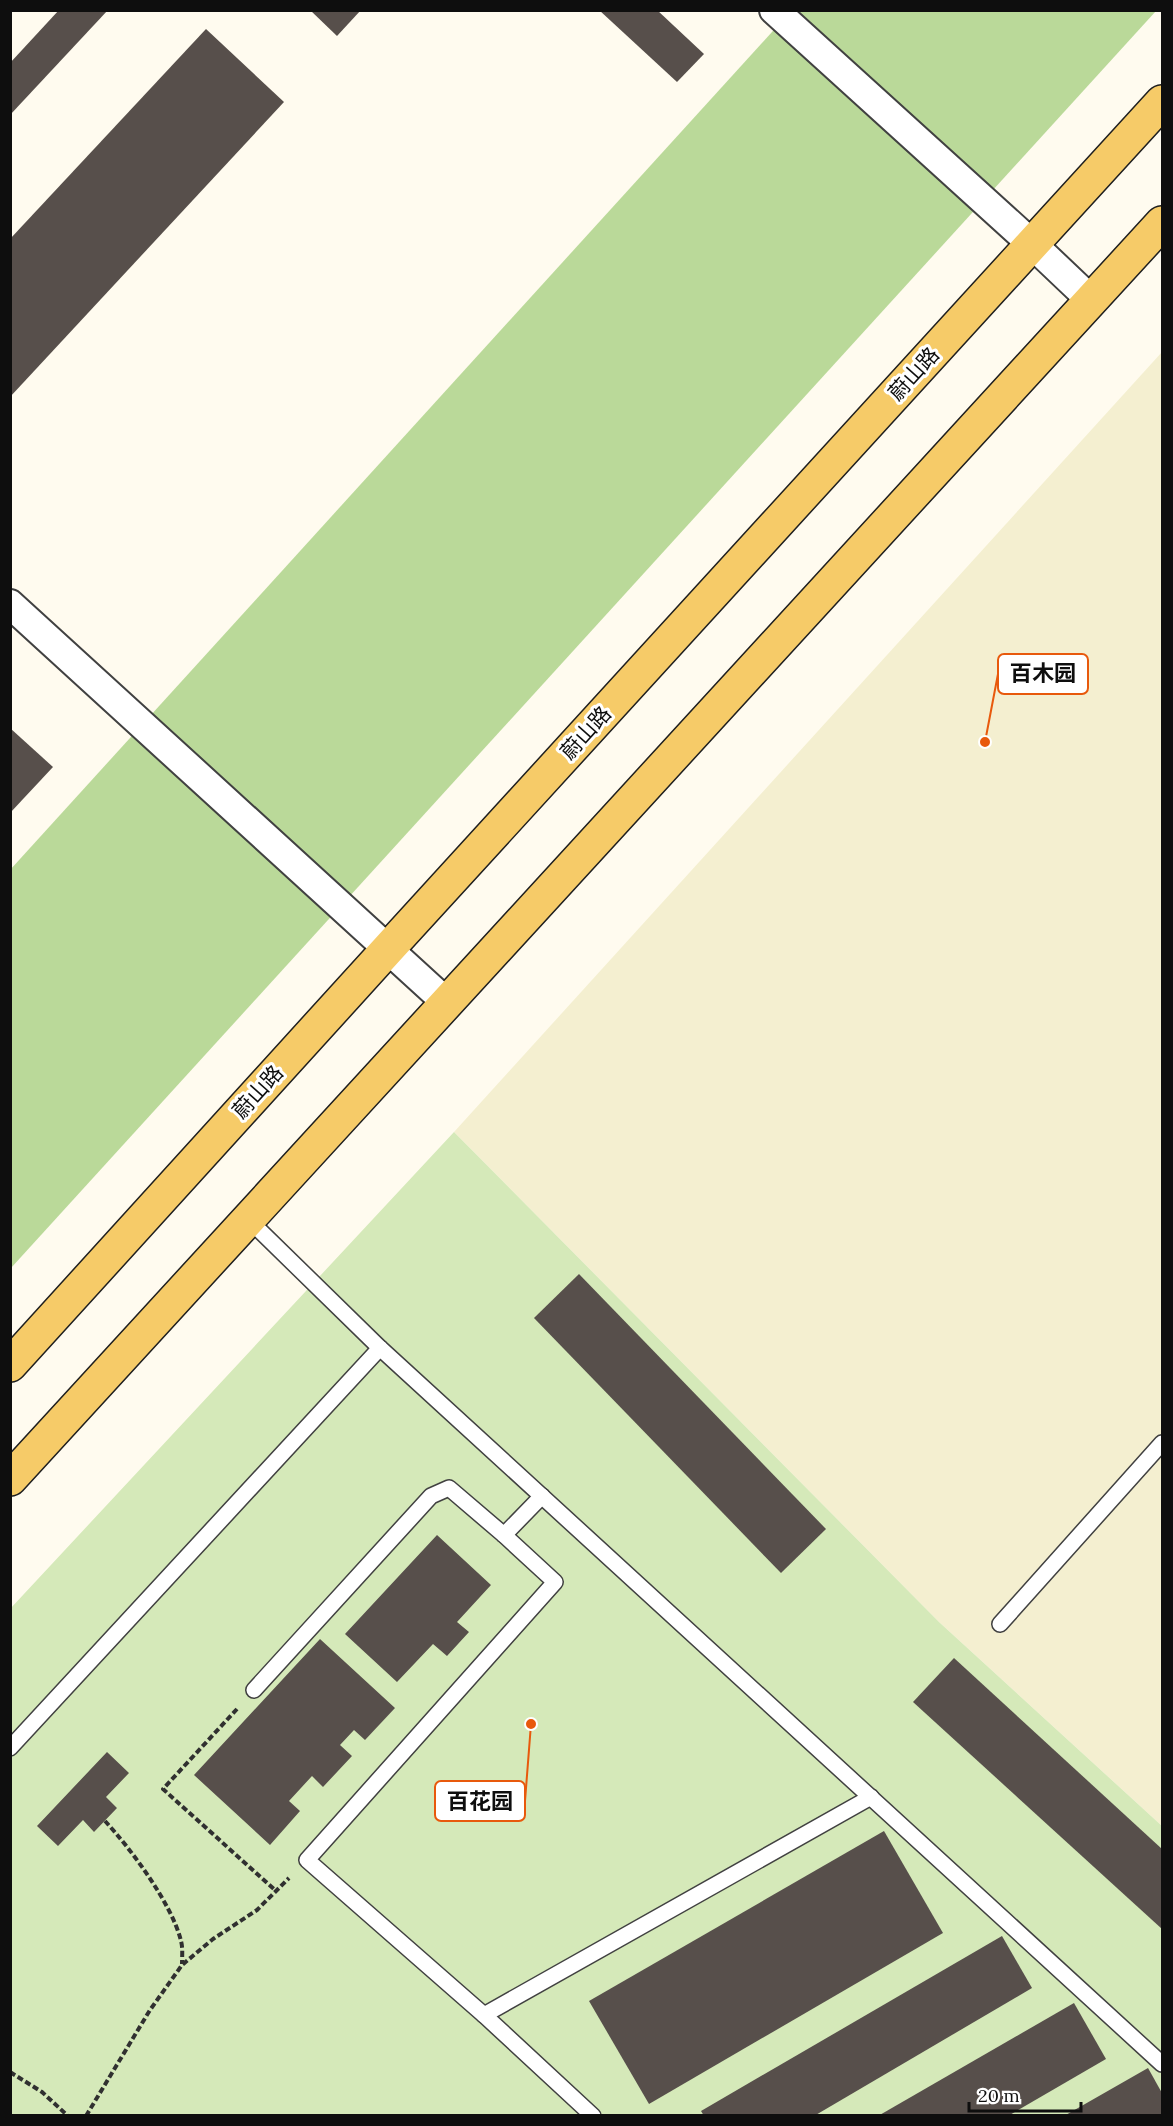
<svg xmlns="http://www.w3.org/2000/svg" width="1173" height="2126" viewBox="0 0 1173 2126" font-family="Lora,'Noto Sans SC',serif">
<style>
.farmland{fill:#f4efd0}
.green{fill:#d5e9b9}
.forest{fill:#bad999}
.building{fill:#574f4b}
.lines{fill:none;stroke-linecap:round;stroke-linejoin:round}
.service-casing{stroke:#414141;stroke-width:18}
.minor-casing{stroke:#414141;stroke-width:32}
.primary-casing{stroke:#1f1f1f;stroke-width:36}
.path{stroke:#303030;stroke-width:4;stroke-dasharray:6 3;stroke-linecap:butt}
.service{stroke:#fff;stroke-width:15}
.minor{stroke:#fff;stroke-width:28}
.primary{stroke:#f6cb68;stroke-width:33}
.labels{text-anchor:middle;stroke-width:6;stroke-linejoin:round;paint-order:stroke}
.street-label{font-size:21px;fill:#0e0e0e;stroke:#fff}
.leader{fill:none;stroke:#e8590c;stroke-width:2}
.callout-dot{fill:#e8590c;stroke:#fff;stroke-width:2}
.callout{fill:#fff;stroke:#e8590c;stroke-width:2}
.callout-label{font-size:22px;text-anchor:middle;font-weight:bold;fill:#0e0e0e}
</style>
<rect width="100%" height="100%" fill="#fffbef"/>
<path class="farmland" d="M1162 352V1826L939 1622 454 1132Z"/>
<path class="green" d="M454 1132 939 1622 1162 1826V2115H11L10 1609Z"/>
<path class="forest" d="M791 11H1156L11 1268 10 870Z"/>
<g class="building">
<path d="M59 10H108L10 115V63Z"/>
<path d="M310 10H361L337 36Z"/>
<path d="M599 10H657L704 54 677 82Z"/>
<path d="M206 29 284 102 10 397V239Z"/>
<path d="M10 728 53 767 10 813Z"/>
<path d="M579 1274 826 1529 781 1573 534 1318Z"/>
<path d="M437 1535 491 1585 457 1622 469 1632 447 1656 433 1644 397 1682 345 1634Z"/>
<path d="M320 1639 395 1708 365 1740 354 1730 340 1745 352 1756 323 1787 312 1776 289 1801 300 1811 270 1845 194 1775Z"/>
<path d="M954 1658 1162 1849V1929L913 1702Z"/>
<path d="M107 1752 129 1773 106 1797 117 1808 94 1832 83 1820 58 1846 37 1826Z"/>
<path d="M884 1831 943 1933 649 2104 589 2001Z"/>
<path d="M1002 1936 1032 1988 814 2116H704L701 2111Z"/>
<path d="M1074 2003 1106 2059 1008 2116H878Z"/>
<path d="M1148 2068 1162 2093V2116H1064Z"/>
</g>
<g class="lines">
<g class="service-casing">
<g id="service">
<path d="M248 1219 380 1348 1162 2064"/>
<path d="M542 1496 504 1535 555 1582 307 1860 484 2015 593 2116"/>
<path d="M1000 1624 1162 1443"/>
<path d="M254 1690 431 1496 449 1488 504 1535"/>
<path d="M10 1748 380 1348"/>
<path d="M484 2015 871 1797"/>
</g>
</g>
<g class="minor-casing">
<g id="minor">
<path d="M774 10 1032 244 1092 301"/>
<path d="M10 604 447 1003"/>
</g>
</g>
<g class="primary-casing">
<g id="primary">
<path d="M10 1365 388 949 1162 102"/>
<path d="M10 1479 1162 223"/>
</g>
</g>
<g class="path">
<path d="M237 1709 163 1789 276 1891"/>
<path d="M105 1821C131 1849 172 1904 181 1941 183 1948 182 1957 182 1964"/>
<path d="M10 2072 42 2092 68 2116"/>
<path d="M86 2116 150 2010 182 1965 213 1939 257 1910 289 1878"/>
</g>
<use href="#service" class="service"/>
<use href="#minor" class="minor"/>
<use href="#primary" class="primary"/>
</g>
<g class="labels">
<g class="street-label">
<text transform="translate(914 374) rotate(-48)" y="7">蔚山路</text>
<text transform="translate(586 733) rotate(-48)" y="7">蔚山路</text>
<text transform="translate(258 1092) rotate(-48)" y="7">蔚山路</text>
</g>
</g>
<path class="leader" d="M985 742L998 674M531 1724L525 1801"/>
<g class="callout-dot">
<circle cx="985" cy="742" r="6"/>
<circle cx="531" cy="1724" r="6"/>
</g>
<g class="callout">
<rect x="998" y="654" width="90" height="40" rx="6"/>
<rect x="435" y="1781" width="90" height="40" rx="6"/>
</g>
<g class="callout-label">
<text x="1043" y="681">百木园</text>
<text x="480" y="1809">百花园</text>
</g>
<rect width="1173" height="2126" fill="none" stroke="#0e0e0e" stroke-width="24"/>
<path d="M969 2102v9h112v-9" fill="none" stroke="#0e0e0e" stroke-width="3"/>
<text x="978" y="2102" font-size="18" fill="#0e0e0e" stroke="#ffffff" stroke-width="4.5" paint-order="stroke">20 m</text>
</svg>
